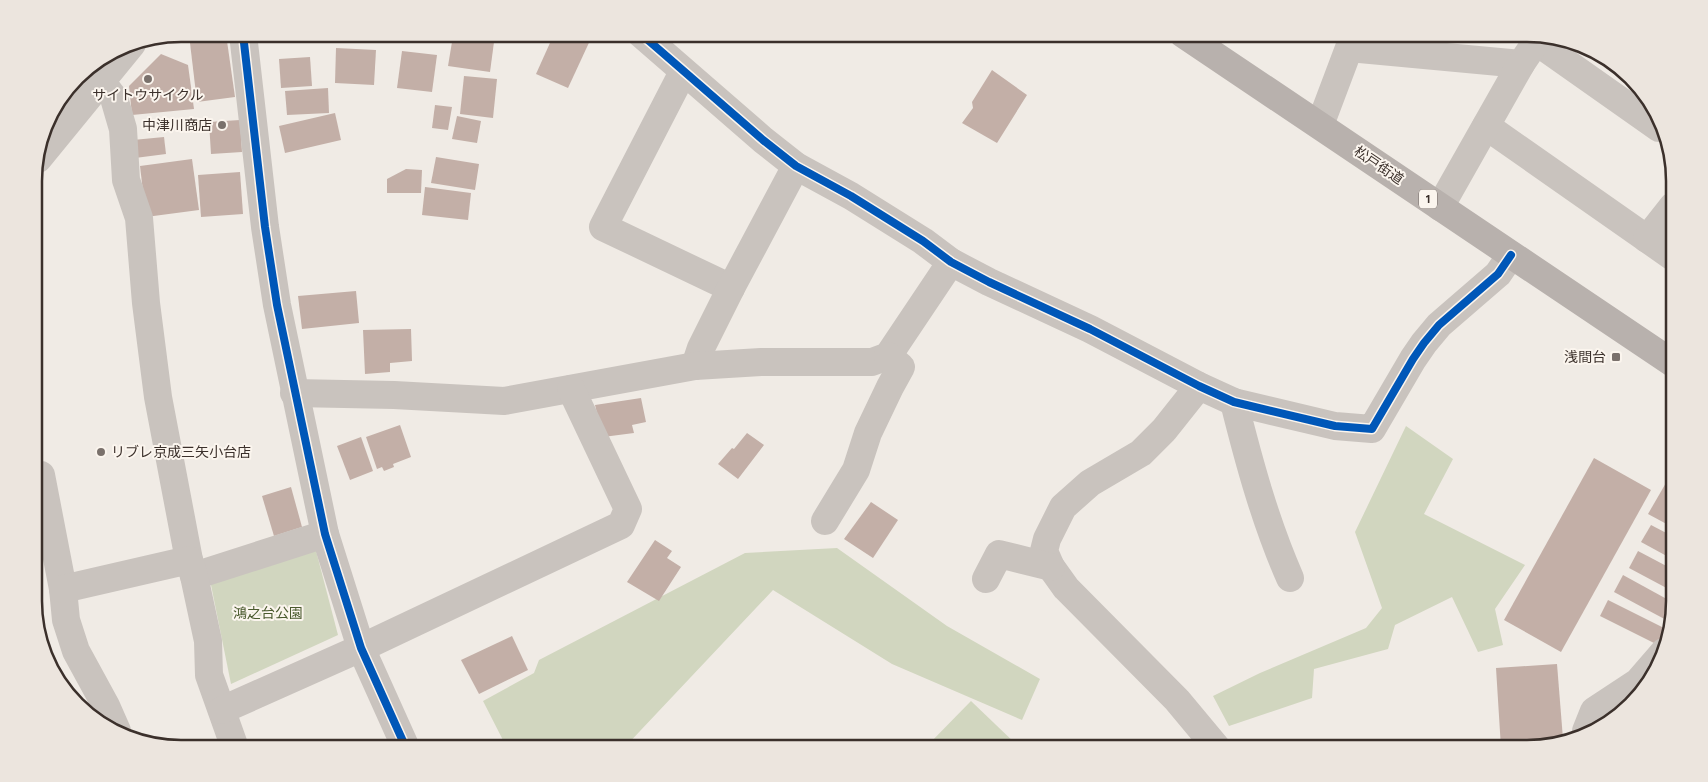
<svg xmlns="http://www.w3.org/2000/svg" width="1708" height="782" viewBox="0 0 1708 782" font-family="Figtree,'Noto Sans JP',sans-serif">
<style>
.green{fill:#d1d6bf}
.building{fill:#c3afa7}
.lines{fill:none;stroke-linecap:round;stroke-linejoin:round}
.minor{stroke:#c9c3be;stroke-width:28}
.major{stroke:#b8b1ad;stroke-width:28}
.cycleway-casing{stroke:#fbf5ee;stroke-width:11}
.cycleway{stroke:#0057b8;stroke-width:8}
.poi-dot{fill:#7a716c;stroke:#fbf5ee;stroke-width:2}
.labels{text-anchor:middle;stroke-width:4;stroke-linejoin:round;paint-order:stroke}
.shield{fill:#fbf5ee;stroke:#756b66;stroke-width:1}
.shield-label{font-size:12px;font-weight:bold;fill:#3b302b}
.poi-label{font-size:14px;fill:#3b302b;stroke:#fbf5ee;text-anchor:end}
.street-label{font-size:14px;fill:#3b302b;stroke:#fbf5ee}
.park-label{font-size:14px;fill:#4a5a2e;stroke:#fbf5ee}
.rim{fill:none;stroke:#3b302b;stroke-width:2.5}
</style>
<rect width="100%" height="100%" fill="#f0ebe5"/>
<g class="green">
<path d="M1406 426 1453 459 1424 514 1525 565 1495 609 1503 645 1478 652 1452 597 1395 625 1388 649 1314 669 1312 698 1229 726 1213 696 1260 673 1366 628 1382 608 1355 532Z"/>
<path d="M315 547 338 635 231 684 210 580Z"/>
<path d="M837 548 947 626 1040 679 1022 720 892 664 773 590 624 748H507L483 701 534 673 539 660 745 553Z"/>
<path d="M971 701 1020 748H925Z"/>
</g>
<g class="building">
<path d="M554 34H593L568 88 536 74Z"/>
<path d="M453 36 494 42 490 72 448 66Z"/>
<path d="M227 41 235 97 197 102 190 43Z"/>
<path d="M336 48 376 50 374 85 335 83Z"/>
<path d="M402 51 437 55 432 92 397 88Z"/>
<path d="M161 54 188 65 194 109 132 115 129 86Z"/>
<path d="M310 57 312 86 281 88 279 59Z"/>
<path d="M992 70 1027 95 997 143 962 123 973 108 972 102Z"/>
<path d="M464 76 497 79 493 118 460 114Z"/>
<path d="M328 88 329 113 287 115 285 91Z"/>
<path d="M435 105 452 107 448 130 432 128Z"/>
<path d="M335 113 341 140 285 153 279 126Z"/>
<path d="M457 116 481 121 477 143 452 139Z"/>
<path d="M240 120 242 152 211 154 209 122Z"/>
<path d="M164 137 166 154 135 158 133 140Z"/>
<path d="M436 157 479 164 475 190 431 183Z"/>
<path d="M192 159 199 210 146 217 140 166Z"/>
<path d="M406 169 422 170 421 193H387V179Z"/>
<path d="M240 172 243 214 201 217 198 175Z"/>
<path d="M425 187 471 193 468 220 422 215Z"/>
<path d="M356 291 359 323 302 329 298 296Z"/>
<path d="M411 329 412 361 390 363V372L365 374 363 330Z"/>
<path d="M641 398 646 422 632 425 634 433 603 437 595 405Z"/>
<path d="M400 425 411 457 393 464 394 467 384 471 382 467 377 469 366 437Z"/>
<path d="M747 433 764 445 738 479 718 464 732 448 734 449Z"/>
<path d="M361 437 373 471 350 480 337 446Z"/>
<path d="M1594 458 1651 490 1561 652 1504 620Z"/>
<path d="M1674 469V528L1648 514Z"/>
<path d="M291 487 302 527 274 536 262 496Z"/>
<path d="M871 502 898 520 873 558 844 539Z"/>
<path d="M1651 525 1674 537V560L1641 542Z"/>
<path d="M655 540 672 551 667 558 681 567 659 601 627 582Z"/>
<path d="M1638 551 1674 570V592L1629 568Z"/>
<path d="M1623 575 1674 603 1670 622 1614 592Z"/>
<path d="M1608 600 1668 630 1660 646 1600 616Z"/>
<path d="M512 636 528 670 479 694 461 660Z"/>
<path d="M1557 664 1563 739 1536 748H1501L1496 668Z"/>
</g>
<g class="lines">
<g class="minor">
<path d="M243 34 265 227 277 305 325 534 361 648 406 748"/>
<path d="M641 34 763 140 796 166 851 196 923 241 951 262 989 282 1090 329 1199 386 1234 402 1335 426 1372 429 1413 359 1424 343 1439 325 1498 274 1511 255"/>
<path d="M1537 42 1659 128"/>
<path d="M683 72 603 227 731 288"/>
<path d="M101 81 114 98 123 129 126 180 139 218 146 303 158 397 189 560"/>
<path d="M1320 125 1349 48 1521 64"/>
<path d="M1486 126 1673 257"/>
<path d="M38 159 132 44"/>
<path d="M1440 207 1521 64 1540 36"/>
<path d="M1647 239 1673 206"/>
<path d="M695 366 701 348 731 288 796 166"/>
<path d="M1199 386 1164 430 1141 453 1090 483 1063 507 1047 539 1044 551 1051 567 1066 588 1177 700 1217 748"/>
<path d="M294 393 394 395 504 401 695 366 761 362H872L888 356 951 262"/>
<path d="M1234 402C1249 462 1265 521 1290 578"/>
<path d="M41 475 63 589 66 620 76 651 106 706 117 731"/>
<path d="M825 521 856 470 868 433 890 387 901 367 888 356"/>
<path d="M194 576 325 534"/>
<path d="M986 579 999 554 1051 567"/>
<path d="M63 589 189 560 194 576 208 641 209 675 235 748"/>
<path d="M222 710 361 648 621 525 628 509 571 389"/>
<path d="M1586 731 1594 711 1638 682 1664 652"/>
</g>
<path class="major" d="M1183 34 1674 364"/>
<g class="cycleway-casing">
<g id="cycleway">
<path d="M243 34 265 227 277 305 325 534 361 648 406 748"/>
<path d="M641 34 763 140 796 166 851 196 923 241 951 262 989 282 1090 329 1199 386 1234 402 1335 426 1372 429 1413 359 1424 343 1439 325 1498 274 1511 255"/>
</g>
</g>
<use href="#cycleway" class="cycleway"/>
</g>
<g class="poi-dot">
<circle cx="148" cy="79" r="5"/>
<circle cx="222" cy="125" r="5"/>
<rect x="1611" y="352" width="10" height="10" rx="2.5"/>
<circle cx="101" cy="452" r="5"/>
</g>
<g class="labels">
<rect class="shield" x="1419" y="189.5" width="18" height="19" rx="4"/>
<g class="shield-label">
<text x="1428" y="203">1</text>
</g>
<g class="poi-label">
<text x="148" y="100" text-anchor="middle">サイトウサイクル</text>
<text x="212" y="130">中津川商店</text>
<text x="1606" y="362">浅間台</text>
<text x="111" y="457" text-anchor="start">リブレ京成三矢小台店</text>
</g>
<g class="street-label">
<text transform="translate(1379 165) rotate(34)" y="5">松戸街道</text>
</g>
<g class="park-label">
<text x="268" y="618">鴻之台公園</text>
</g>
</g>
<path d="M0 0H1708V782H0ZM181 42H1527A139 139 0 0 1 1666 181V601A139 139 0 0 1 1527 740H181A139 139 0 0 1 42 601V181A139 139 0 0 1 181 42Z" fill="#ece5de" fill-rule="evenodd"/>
<path class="rim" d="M181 42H1527A139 139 0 0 1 1666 181V601A139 139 0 0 1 1527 740H181A139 139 0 0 1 42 601V181A139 139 0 0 1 181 42Z"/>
</svg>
